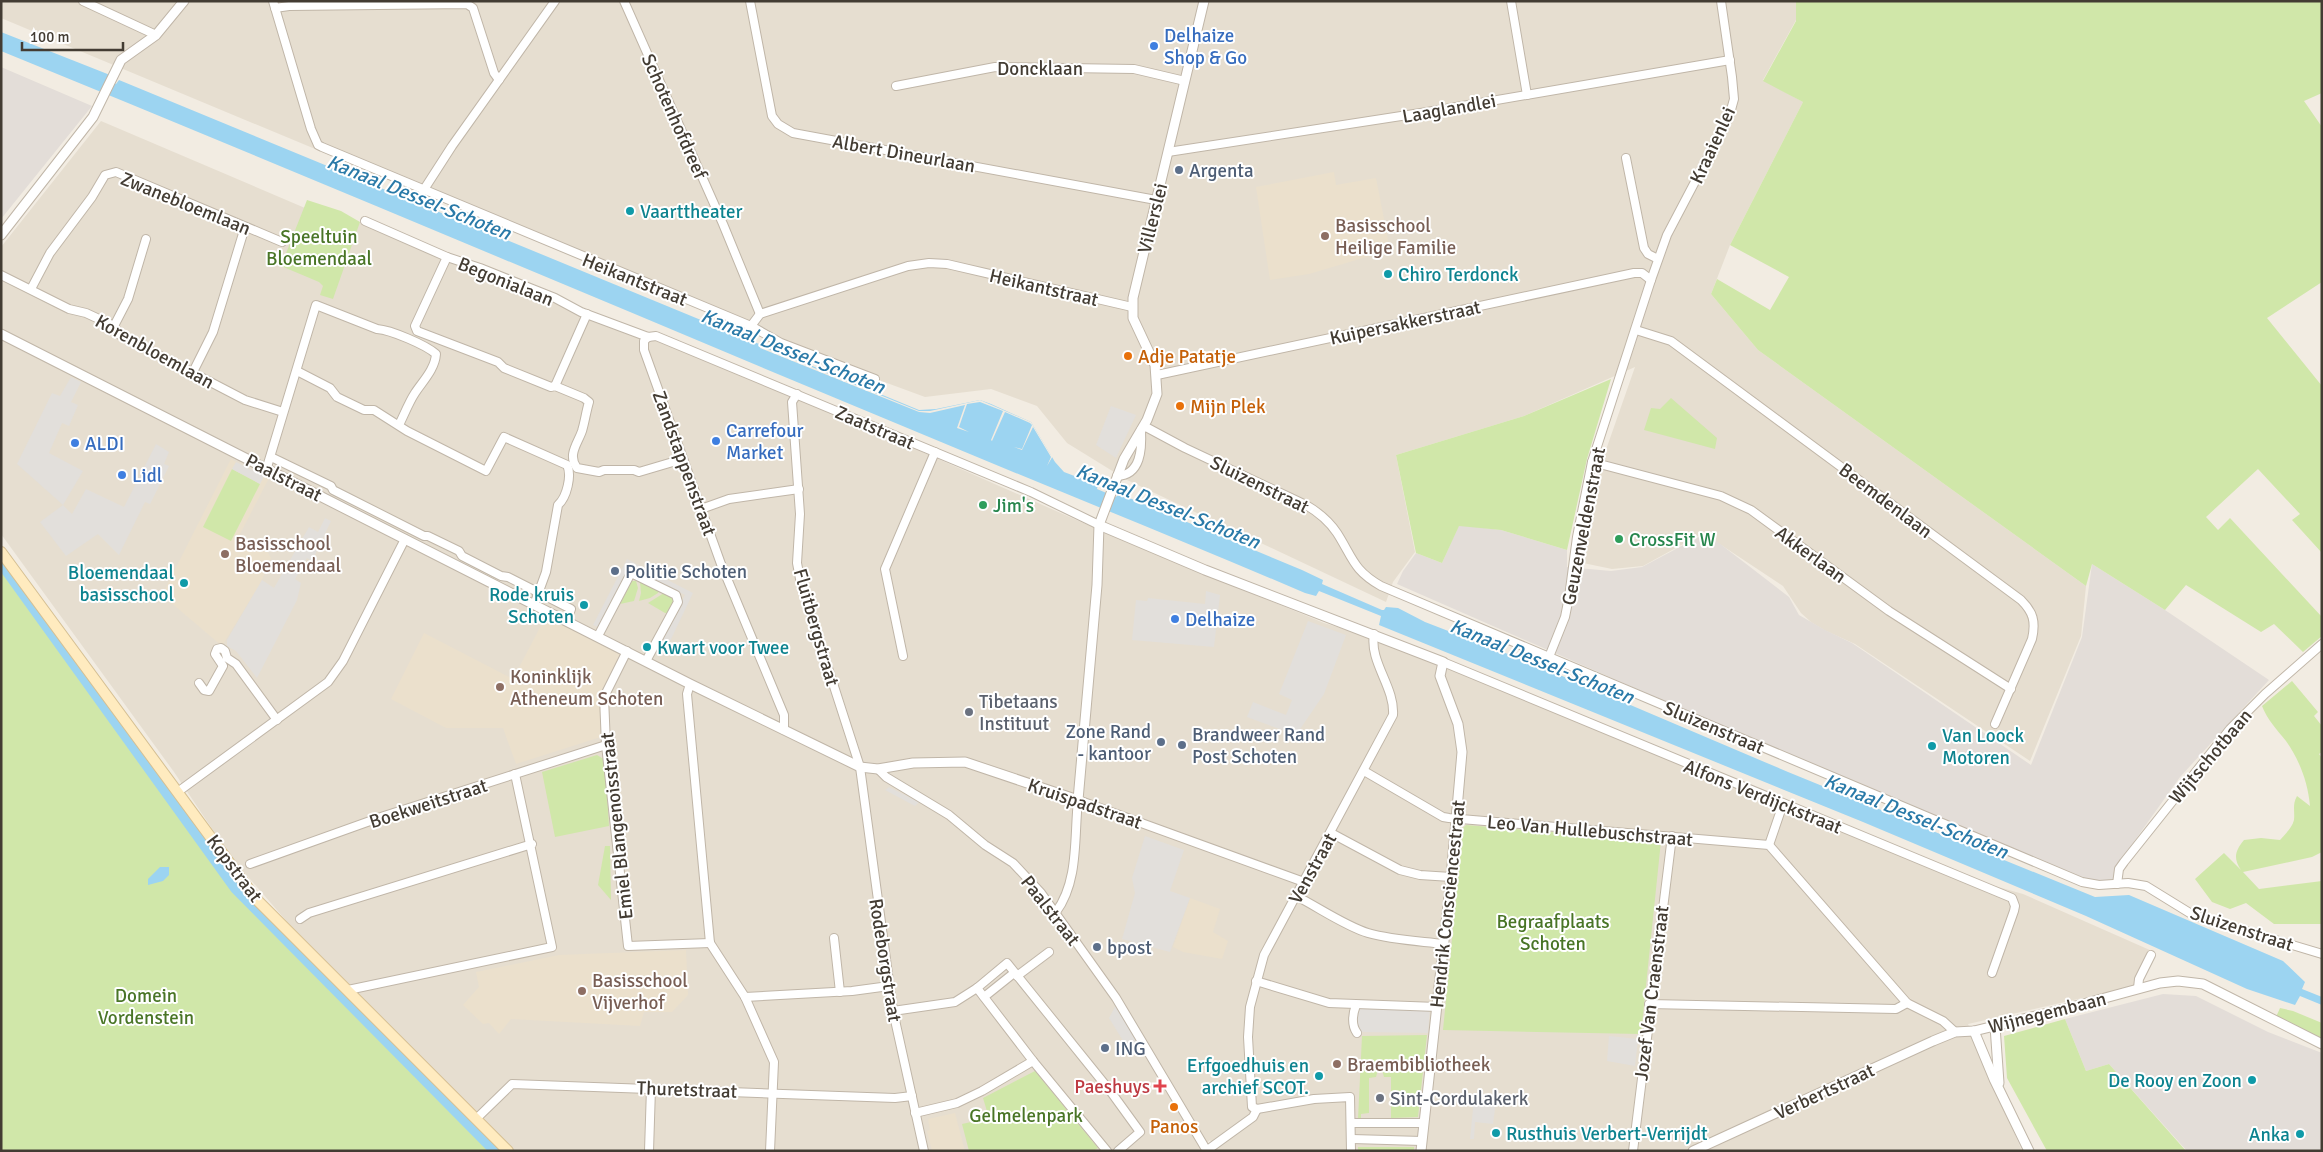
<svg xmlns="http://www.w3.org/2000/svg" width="2323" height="1152" viewBox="0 0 2323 1152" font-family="Signika,sans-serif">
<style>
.residential{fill:#e6ded0}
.industrial{fill:#e3ddd8}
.education{fill:#ebe0cc}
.green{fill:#d0e7a9}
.parking{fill:#e2dfdb}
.water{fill:#9cd4f1}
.pier{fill:#f2ece2}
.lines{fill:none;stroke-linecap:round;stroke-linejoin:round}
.river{stroke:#9cd4f1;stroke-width:12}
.minor-casing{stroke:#c0b6a8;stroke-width:10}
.tertiary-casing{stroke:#c0b6a8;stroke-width:11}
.secondary-casing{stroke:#d6c093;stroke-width:12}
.minor{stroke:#fff;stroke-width:8}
.tertiary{stroke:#fff;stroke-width:9}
.secondary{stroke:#ffebbf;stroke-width:10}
.shop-dot{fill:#3f7fe0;stroke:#fff;stroke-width:2}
.service-dot{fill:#5c6f8a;stroke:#fff;stroke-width:2}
.culture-dot{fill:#0f9aa8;stroke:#fff;stroke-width:2}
.education-dot{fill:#8d6e63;stroke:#fff;stroke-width:2}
.food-dot{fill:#e8710a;stroke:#fff;stroke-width:2}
.leisure-dot{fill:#2e9e5b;stroke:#fff;stroke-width:2}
.worship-dot{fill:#6b7280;stroke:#fff;stroke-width:2}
.health-dot{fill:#e0444e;stroke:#fff;stroke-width:2}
.labels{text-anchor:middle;stroke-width:4;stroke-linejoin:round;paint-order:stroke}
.shop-label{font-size:19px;fill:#366cbe;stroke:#fff;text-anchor:start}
.street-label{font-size:19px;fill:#433c33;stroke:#fff}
.service-label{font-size:19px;fill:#4e5e75;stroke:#fff;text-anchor:start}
.culture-label{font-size:19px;fill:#0d838f;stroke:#fff;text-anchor:start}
.education-label{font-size:19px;fill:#785e54;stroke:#fff;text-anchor:start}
.park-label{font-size:19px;fill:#497526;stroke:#fff}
.food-label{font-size:19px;fill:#c56008;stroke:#fff;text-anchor:start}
.leisure-label{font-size:19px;fill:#27864d;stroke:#fff;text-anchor:start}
.worship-label{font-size:19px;fill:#5b616d;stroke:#fff;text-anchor:start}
.health-label{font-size:19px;fill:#be3a42;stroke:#fff;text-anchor:end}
.water-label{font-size:20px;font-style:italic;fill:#2a7aa8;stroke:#fff}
</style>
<rect width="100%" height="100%" fill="#f2ece2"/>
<g class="residential">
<path d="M1 1H1796V20L1763 80 1803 102 1730 245 1711 294 1758 350 2086 586 2081 636 2030 761 1855 644 1824 630 1811 622 1801 613 1783 586 1703 533 1643 566 1612 569 1583 563 1601 464 1635 367 1524 416 1396 455 1415 552 1393 582 1386 602 1127 480 1067 443 1037 406 991 389 925 397 792 348 1 18Z"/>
<path d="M101 121 305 208 362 223 630 329 841 416 1115 537 1324 623 1398 645 1984 883 2023 894 2152 951 2135 986 1968 1024 2022 1151H1215L1210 1140 1198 1151H515L289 924 231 857 174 772 1 534V247Z"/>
</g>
<g class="industrial">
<path d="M1 67 92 106 1 219Z"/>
<path d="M1459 525 1501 530 1567 550V567L1611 571 1642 567 1706 533 1789 597 1799 615 1825 630 1852 643 2031 765 2082 637 2092 564 2165 610 2269 680 2180 777 2118 864 2111 885 2080 883 1397 584 1403 571 1416 553 1442 563Z"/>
<path d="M2163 994 2196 996 2268 1032 2322 1053V1151H2187L2109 1064 2086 1071 2065 1019Z"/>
</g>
<g class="education">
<path d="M1334 172 1336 185 1376 178 1390 250 1309 274 1270 280 1256 187Z"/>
<path d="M231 459 236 462 233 469 260 483 264 476 269 478 239 536 267 551 271 558 261 582 222 646 162 595Z"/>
<path d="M546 616 621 653 599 696 604 736 516 764 503 728H446L391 699 424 633 513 679Z"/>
<path d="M1190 898 1220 909 1213 932 1228 941 1222 959 1183 952 1173 947Z"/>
<path d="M686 950 688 995 672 1012H644L640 1026 511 1019 499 1034 489 1023 483 1024 463 1005 479 987 476 972 559 955Z"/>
<path d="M955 1113 965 1151H932L927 1131 930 1130 928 1119Z"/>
</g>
<g class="green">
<path d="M1796 1H2322V93L2304 101 2322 127V282L2267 318 2322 386V553L2292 520 2300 514 2258 469 2206 517 2218 530 2230 518 2322 617V636L2303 652 2274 624 2261 632 2186 585 2165 610 2092 564 2086 586 1758 350 1711 294 1717 279 1770 310 1789 277 1730 245 1803 102 1763 81 1796 21Z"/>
<path d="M307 200 341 211 360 222 333 299 320 295 323 286 319 282 281 266Z"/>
<path d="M1611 379 1587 459 1567 550 1501 530 1459 526 1442 563 1416 553 1396 455 1524 416Z"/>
<path d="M1671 398 1717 438 1715 449 1644 430 1651 408 1660 409Z"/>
<path d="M232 469 260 484 231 541 203 527Z"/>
<path d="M1 565 238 886 498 1151H1Z"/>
<path d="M632 581H636L638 588 634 601 620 604Z"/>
<path d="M640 582 659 590 658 593 650 598 639 601 641 593Z"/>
<path d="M664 593 672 597 674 603 669 613H665L648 603Z"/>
<path d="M2292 681 2318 712 2314 716 2322 726V752L2319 754 2322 758V852L2312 857 2243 872 2259 889 2322 881V924H2274L2246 903 2230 909 2212 902 2195 879 2224 853 2241 870C2233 858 2235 851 2244 840L2261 838 2280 840C2285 834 2292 828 2294 820 2295 811 2292 805 2297 796L2310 806C2308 783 2300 761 2286 741 2277 730 2267 719 2262 706Z"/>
<path d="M597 755 605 760 609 826 555 837 542 772Z"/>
<path d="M1466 825 1661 841 1641 1034 1443 1030 1463 828Z"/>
<path d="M605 846H610L611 900 598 885Z"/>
<path d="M2280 1008 2293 1011 2322 1023V1040L2276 1017Z"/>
<path d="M2065 1019 2086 1071 2109 1064 2186 1151H2047L2007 1078 2004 1036Z"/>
<path d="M1427 1035 1418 1117 1391 1118V1077H1384L1382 1070H1378L1376 1077 1369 1078V1113L1361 1114V1119H1358L1362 1036Z"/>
<path d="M1035 1071 1098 1148 1093 1151H969L962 1124 989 1118 983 1098Z"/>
<rect x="1358" y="1147" width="56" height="4"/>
</g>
<g class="parking">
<path d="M71 377 81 382 71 402 78 405 69 426 62 423 49 453 83 471 63 505 72 514 86 489 124 507 156 444 169 452 164 464 169 466 150 504 145 502 119 555 98 534 66 556 40 522 63 505 17 464 52 393 60 396Z"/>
<path d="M1111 406 1136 415 1116 458 1096 445Z"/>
<path d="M236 462 264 476 260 484 232 469Z"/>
<path d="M325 518 331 521 312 561 307 558 295 579 301 583 297 600 257 678 236 651 227 646V640L262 580 274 588 309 527 318 532Z"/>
<path d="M627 559 693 593 663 656 656 653 685 595 630 568 600 628 593 625Z"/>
<path d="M1206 591 1220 595 1214 647 1132 640 1136 600 1147 601 1148 598 1205 604Z"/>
<path d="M1308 621 1346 635 1324 694 1296 735 1247 717 1253 702 1286 715 1292 700 1279 694Z"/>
<path d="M889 787 919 802 915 806 885 790Z"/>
<path d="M1145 836 1184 850 1170 891 1190 898 1170 952 1122 939 1135 893 1132 878Z"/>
<path d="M1116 1005 1141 1046 1130 1052 1109 1018Z"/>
<path d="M1356 1008H1430L1428 1033 1358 1032Z"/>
<path d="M1609 1036 1638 1039 1635 1066 1607 1061Z"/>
<path d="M1474 1099 1496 1101 1493 1124 1475 1122 1474 1139H1470Z"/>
</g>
<g class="water">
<path d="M1 32 110 75 108 81 116 84 119 80 919 410 936 409 980 400 991 404 1031 422 1055 462 1064 472 1098 485 1097 489 1116 497 1119 493 1127 497 1302 570 1323 580 1322 584 1382 610H1384L1386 607 1398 608 1425 622 1534 664 1788 772 2095 897 2129 895 2283 961 2305 982 2302 989 2322 997V1005L2300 996 2295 1005 2247 989 2086 916 1863 822 1379 625 1381 616 1319 591 1316 596 1305 593C1172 536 1038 483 905 427 604 302 303 174 1 51Z"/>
<path d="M160 867H169V875L163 881 148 885V879Z"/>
</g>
<path class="pier" d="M761 346 919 411H930L980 400 1031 422 1051 455 1054 454 1047 466 1051 457 1033 427 1022 450 1014 447 1022 449 1032 425 1030 423 1005 412 992 441 991 440 1003 411 980 402 967 404 959 427 969 432 957 428 965 405 930 413 919 412 760 348Z"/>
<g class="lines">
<path class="river" d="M1 562 236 888 496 1151"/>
<g class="minor-casing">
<g id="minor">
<path d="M83 1 156 35"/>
<path d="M273 1 311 129 318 145 322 147 751 326 781 343 875 379"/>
<path d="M624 1 723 224 760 314"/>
<path d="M750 1 772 116 778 124 793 133 1156 200"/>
<path d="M1511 1 1527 95"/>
<path d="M275 8 289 6 467 4 473 8 494 73 499 80"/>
<path d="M896 86 995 67 1134 69 1185 81"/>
<path d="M1168 152 1427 112 1730 60"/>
<path d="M1626 158 1644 248 1648 254 1658 259"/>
<path d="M423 191 452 146 555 1"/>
<path d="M365 221 447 257 480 268 555 298 581 312 648 337"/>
<path d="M447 257 415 326 417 331 498 362 504 368 551 387 555 386 584 398 589 402C586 412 585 421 582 431 578 443 567 455 577 468L599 472 604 470H634L639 472 683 459"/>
<path d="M1 275 69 309 86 313 114 326 120 335 245 400 283 412"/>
<path d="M31 289 50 253 92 197 105 175 116 172 282 242"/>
<path d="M114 326 128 299 146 239"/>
<path d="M751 326 760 314 908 266 929 263 947 264 1132 307"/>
<path d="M1636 330 1671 341 2021 600C2033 612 2036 621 2032 639L1995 724"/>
<path d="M648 337 656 336 1031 492 1099 525"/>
<path d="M648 337 644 341V350L721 564 784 715V730"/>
<path d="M297 371 330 388 337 397 364 410H374L407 431 486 471 504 437 567 465C572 475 567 497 558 505L546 572 534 605"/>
<path d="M193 372 213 332 245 227"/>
<path d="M1157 375 1634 273H1642L1651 280"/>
<path d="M555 386 587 314"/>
<path d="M797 394 792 402 800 514 797 563 801 584 860 767 893 1011 924 1151"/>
<path d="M1144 426 1185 448 1306 505C1318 512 1329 521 1337 533 1353 558 1353 570 1381 586L2082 882 2099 885 2128 883 2146 886 2193 915 2322 954"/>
<path d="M271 457 331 486 333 490 424 536H428L459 551 462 556 501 576 508 577 571 609 567 621"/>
<path d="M1592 462 1721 496 1751 510 1889 611 2011 689"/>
<path d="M267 467 316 305 377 329C391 330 426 345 436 354 435 369 423 381 415 393 409 402 404 415 399 425"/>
<path d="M1117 476C1141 475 1142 449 1141 430"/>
<path d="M701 509 729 499 799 489"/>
<path d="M598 636 631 573 676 595 678 602 646 661"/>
<path d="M627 651 604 697 606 745 628 946 710 943"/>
<path d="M903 656 885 569 935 452"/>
<path d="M1549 657 1565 617 1569 597 1577 537 1592 462 1651 280 1667 235 1729 117 1734 99 1732 77 1721 1"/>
<path d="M1443 662 2012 898 2015 906 2014 911 1992 973"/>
<path d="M199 683 204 690 209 691 223 666 215 654 217 649 221 648 225 651 227 658 236 664 277 720"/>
<path d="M690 684 687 694 710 943"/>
<path d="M878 769 886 777 949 815 985 845 1013 863 1041 893 1116 998 1207 1151"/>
<path d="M1364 771 1443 817 1449 818 1769 845 1907 1003 1943 1021 1955 1032"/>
<path d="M179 791 328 682 343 661 405 539"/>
<path d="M1331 833 1400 870 1420 875 1451 877"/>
<path d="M1769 845 1783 804"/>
<path d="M250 864 384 816 606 745"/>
<path d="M2117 884 2119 869 2124 862 2230 729 2265 694 2322 644"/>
<path d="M1296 896C1318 907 1345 926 1368 933 1392 940 1419 941 1444 944"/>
<path d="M1056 912C1079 881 1074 837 1078 800L1304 882"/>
<path d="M300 919 309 913 532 844"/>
<path d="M834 938 840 992"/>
<path d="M710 943 745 997 774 1062 770 1151"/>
<path d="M1017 976 1049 952"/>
<path d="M1256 981 1329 1003 1437 1007"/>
<path d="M977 988 1033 1061 1107 1151"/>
<path d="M2138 988 2139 979 2151 955"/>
<path d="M348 990 552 947 515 774"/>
<path d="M745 997 852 991 889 986"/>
<path d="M984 997 1014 973"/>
<path d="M1649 1004 1896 1009 1907 1003"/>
<path d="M1356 1005C1353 1013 1351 1025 1357 1033"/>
<path d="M893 1011 955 1002 977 988 1007 963 1111 1092 1140 1132 1118 1151"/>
<path d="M1257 1109 1252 1107 1248 1037 1250 1007 1264 955 1393 715C1395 687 1369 662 1374 634"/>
<path d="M1257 1109 1314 1099 1350 1097 1351 1151"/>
<path d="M915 1113 957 1103 982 1091 1033 1061"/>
<path d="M476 1119 512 1084 895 1098 912 1096"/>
<path d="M1352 1123H1424"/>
<path d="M1352 1139 1422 1141"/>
<path d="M649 1151 651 1088"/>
<path d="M1206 1151 1253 1117 1257 1109"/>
<path d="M1633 1151 1672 836"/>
</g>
</g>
<g class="tertiary-casing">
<g id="tertiary">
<path d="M1 235 93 117 121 60 156 35 184 1"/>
<path d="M1 334 690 684 860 767 878 769 913 763 965 762 1078 800 1097 585 1099 525 1124 459 1147 420 1157 394 1155 365 1133 318V298L1204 1"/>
<path d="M1099 525 1205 570 1443 662 1440 676 1458 724 1462 752 1451 877 1421 1151"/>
<path d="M1995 1026 1999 1083"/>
<path d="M1974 1031 1994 1079 2029 1151"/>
<path d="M1693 1151 1933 1041 1955 1032 1974 1031 2068 1008 2160 983 2178 981 2203 984 2322 1044"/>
</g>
</g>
<g class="secondary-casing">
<path id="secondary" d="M1 552 256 899 508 1151"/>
</g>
<use href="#minor" class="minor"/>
<use href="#tertiary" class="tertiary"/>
<use href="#secondary" class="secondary"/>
</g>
<g class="shop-dot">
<circle cx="1154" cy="46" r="5"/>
<circle cx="716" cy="441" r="5"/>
<circle cx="75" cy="443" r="5"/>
<circle cx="122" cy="475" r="5"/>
<circle cx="1175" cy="619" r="5"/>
</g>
<g class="service-dot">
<circle cx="1179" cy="170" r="5"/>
<circle cx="615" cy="571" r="5"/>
<circle cx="1161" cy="742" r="5"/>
<circle cx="1182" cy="745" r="5"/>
<circle cx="1097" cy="947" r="5"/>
<circle cx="1105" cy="1048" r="5"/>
</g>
<g class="culture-dot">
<circle cx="630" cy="211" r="5"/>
<circle cx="1388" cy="274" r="5"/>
<circle cx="184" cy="583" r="5"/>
<circle cx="584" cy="605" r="5"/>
<circle cx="647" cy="647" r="5"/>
<circle cx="1932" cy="746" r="5"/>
<circle cx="1319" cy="1076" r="5"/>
<circle cx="2252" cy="1080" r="5"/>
<circle cx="1496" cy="1133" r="5"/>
<circle cx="2300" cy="1134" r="5"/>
</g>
<g class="education-dot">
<circle cx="1325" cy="236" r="5"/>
<circle cx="225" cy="554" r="5"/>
<circle cx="500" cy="687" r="5"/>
<circle cx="582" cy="991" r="5"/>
<circle cx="1337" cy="1064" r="5"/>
</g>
<g class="food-dot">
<circle cx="1128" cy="356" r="5"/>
<circle cx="1180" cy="406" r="5"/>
<circle cx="1174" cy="1107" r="5"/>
</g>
<g class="leisure-dot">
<circle cx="983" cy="505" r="5"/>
<circle cx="1619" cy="539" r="5"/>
</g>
<g class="worship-dot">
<circle cx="969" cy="712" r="5"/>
<circle cx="1380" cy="1098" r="5"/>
</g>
<path class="health-dot" d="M1157.5 1078.5h5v5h5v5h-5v5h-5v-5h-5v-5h5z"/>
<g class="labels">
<g class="shop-label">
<text x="1164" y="42">Delhaize<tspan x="1164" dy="22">Shop &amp; Go</tspan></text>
<text x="726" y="437">Carrefour<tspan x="726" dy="22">Market</tspan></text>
<text x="85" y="450">ALDI</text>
<text x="132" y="482">Lidl</text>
<text x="1185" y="626">Delhaize</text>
</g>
<g class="street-label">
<text x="1040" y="75">Doncklaan</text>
<text transform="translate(1449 108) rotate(-10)" y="7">Laaglandlei</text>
<text transform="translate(675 116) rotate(66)" y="7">Schotenhofdreef</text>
<text transform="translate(1712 145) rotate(-65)" y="7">Kraaienlei</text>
<text transform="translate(904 153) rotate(10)" y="7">Albert Dineurlaan</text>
<text transform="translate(186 203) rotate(22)" y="7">Zwanebloemlaan</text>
<text transform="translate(1152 218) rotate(-76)" y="7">Villerslei</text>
<text transform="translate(635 279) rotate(22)" y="7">Heikantstraat</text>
<text transform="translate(506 281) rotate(22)" y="7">Begonialaan</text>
<text transform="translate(1044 287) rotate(13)" y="7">Heikantstraat</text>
<text transform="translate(1405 322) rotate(-12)" y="7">Kuipersakkerstraat</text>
<text transform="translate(155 351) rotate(29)" y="7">Korenbloemlaan</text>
<text transform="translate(875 427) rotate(23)" y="7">Zaatstraat</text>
<text transform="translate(685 463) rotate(70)" y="7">Zandstappenstraat</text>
<text transform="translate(284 477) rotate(27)" y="7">Paalstraat</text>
<text transform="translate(1260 484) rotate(26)" y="7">Sluizenstraat</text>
<text transform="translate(1886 500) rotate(37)" y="7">Beemdenlaan</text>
<text transform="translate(1583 526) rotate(-79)" y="7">Geuzenveldenstraat</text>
<text transform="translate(1811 554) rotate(36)" y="7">Akkerlaan</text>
<text transform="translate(817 627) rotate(74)" y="7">Fluitbergstraat</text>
<text transform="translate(1714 727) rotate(23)" y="7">Sluizenstraat</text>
<text transform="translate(2210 756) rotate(-50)" y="7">Wijtschotbaan</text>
<text transform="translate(1763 796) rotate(22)" y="7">Alfons Verdijckstraat</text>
<text transform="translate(428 803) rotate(-18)" y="7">Boekweitstraat</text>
<text transform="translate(1085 803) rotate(19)" y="7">Kruispadstraat</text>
<text transform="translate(616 826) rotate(-96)" y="7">Emiel Blangenoisstraat</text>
<text transform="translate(1590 830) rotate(5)" y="7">Leo Van Hullebuschstraat</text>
<text transform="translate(235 868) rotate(53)" y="7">Kopstraat</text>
<text transform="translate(1312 868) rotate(-61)" y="7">Venstraat</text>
<text transform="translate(1447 904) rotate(-84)" y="7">Hendrik Consciencestraat</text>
<text transform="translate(1051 910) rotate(52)" y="7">Paalstraat</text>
<text transform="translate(2242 928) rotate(18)" y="7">Sluizenstraat</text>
<text transform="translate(886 960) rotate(81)" y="7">Rodeborgstraat</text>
<text transform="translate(1651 993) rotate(-83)" y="7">Jozef Van Craenstraat</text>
<text transform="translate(2047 1012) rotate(-14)" y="7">Wijnegembaan</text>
<text transform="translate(687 1089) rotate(2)" y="7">Thuretstraat</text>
<text transform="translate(1824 1091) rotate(-25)" y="7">Verbertstraat</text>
</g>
<g class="service-label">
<text x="1189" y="177">Argenta</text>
<text x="625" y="578">Politie Schoten</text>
<text x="1151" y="738" text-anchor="end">Zone Rand<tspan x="1151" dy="22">- kantoor</tspan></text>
<text x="1192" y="741">Brandweer Rand<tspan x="1192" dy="22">Post Schoten</tspan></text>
<text x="1107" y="954">bpost</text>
<text x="1115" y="1055">ING</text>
</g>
<g class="culture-label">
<text x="640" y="218">Vaarttheater</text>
<text x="1398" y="281">Chiro Terdonck</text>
<text x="174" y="579" text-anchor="end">Bloemendaal<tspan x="174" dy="22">basisschool</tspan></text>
<text x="574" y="601" text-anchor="end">Rode kruis<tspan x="574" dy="22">Schoten</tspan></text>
<text x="657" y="654">Kwart voor Twee</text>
<text x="1942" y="742">Van Loock<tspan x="1942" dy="22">Motoren</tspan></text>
<text x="1309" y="1072" text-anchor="end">Erfgoedhuis en<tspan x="1309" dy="22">archief SCOT.</tspan></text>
<text x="2242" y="1087" text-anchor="end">De Rooy en Zoon</text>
<text x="1506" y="1140">Rusthuis Verbert-Verrijdt</text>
<text x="2290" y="1141" text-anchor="end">Anka</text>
</g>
<g class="education-label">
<text x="1335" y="232">Basisschool<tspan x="1335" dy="22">Heilige Familie</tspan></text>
<text x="235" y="550">Basisschool<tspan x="235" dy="22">Bloemendaal</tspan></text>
<text x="510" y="683">Koninklijk<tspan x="510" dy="22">Atheneum Schoten</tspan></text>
<text x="592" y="987">Basisschool<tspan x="592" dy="22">Vijverhof</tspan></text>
<text x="1347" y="1071">Braembibliotheek</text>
</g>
<g class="park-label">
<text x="319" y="243">Speeltuin<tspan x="319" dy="22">Bloemendaal</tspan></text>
<text x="1553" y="928">Begraafplaats<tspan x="1553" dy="22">Schoten</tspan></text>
<text x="146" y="1002">Domein<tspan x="146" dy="22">Vordenstein</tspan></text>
<text x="1026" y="1122">Gelmelenpark</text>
</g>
<g class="food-label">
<text x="1138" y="363">Adje Patatje</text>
<text x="1190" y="413">Mijn Plek</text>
<text x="1174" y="1133" text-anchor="middle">Panos</text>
</g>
<g class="leisure-label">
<text x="993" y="512">Jim's</text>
<text x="1629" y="546">CrossFit W</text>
</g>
<g class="worship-label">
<text x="979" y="708">Tibetaans<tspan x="979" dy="22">Instituut</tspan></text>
<text x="1390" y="1105">Sint-Cordulakerk</text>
</g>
<g class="health-label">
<text x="1150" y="1093">Paeshuys</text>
</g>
<g class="water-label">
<text transform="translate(419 197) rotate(22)" y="7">Kanaal Dessel-Schoten</text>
<text transform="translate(793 351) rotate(22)" y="7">Kanaal Dessel-Schoten</text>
<text transform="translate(1168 506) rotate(22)" y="7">Kanaal Dessel-Schoten</text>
<text transform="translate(1542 661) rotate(22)" y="7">Kanaal Dessel-Schoten</text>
<text transform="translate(1916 816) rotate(22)" y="7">Kanaal Dessel-Schoten</text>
</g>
</g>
<rect width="2323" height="1152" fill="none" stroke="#433c33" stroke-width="5"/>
<path d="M22 42v8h101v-8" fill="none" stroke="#433c33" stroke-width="2.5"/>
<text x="30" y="42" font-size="15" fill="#433c33" stroke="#ffffff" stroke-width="4" paint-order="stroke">100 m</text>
</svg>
